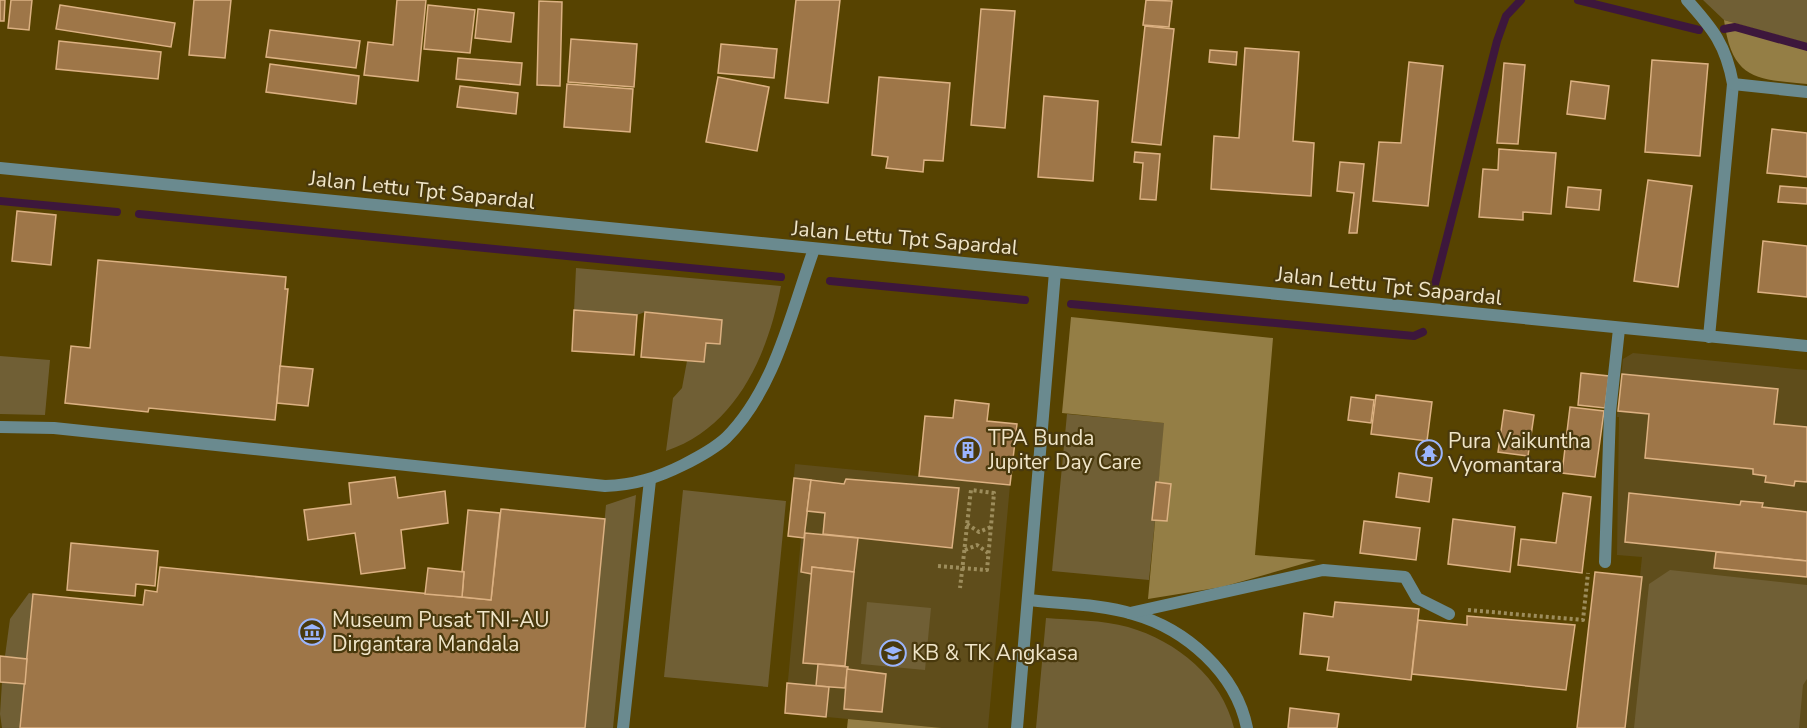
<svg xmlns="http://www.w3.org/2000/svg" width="1807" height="728" viewBox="0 0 1807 728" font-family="'Nunito Sans',sans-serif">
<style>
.built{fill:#5f4d1b}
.green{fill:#705f35}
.forest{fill:#947e45}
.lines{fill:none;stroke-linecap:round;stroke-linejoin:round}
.stream{stroke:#3d173c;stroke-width:8}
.building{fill:#9e7648;stroke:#dcb182;stroke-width:1.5}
.path{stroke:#9d8d5c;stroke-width:4;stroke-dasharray:3 3;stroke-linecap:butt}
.lane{stroke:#6a8a8f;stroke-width:12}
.street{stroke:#6a8a8f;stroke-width:12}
.labels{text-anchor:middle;stroke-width:4.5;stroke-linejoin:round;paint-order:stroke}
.street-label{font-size:21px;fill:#f0e5c8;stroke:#49390d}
.poi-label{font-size:21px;fill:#f0e5c8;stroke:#49390d;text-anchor:start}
</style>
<rect width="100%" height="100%" fill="#574301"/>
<g class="built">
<path d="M1633 353 1807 370V728H1577L1595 572 1640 576 1642 557 1617 555 1619 417H1617L1623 359Z"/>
<path d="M795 464 1010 485 988 728H942L785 713 801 538 788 536Z"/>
</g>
<g class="green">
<path d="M1703 0H1807V43L1724 20Z"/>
<path d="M576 268 781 286C768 354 737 427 666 451L673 398 682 388 687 361 704 362 706 343 720 344 722 320 645 312 637 315 574 310Z"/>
<path d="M0 356 50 360 45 415 0 414Z"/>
<path d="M1067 414 1165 423 1149 580 1052 571Z"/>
<path d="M683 490 786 501 768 687 664 677Z"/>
<path d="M636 495 613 728H585L606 505Z"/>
<path d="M1670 570 1807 585V679L1803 685 1799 728H1634L1649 584Z"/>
<path d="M29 593 33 594 27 659 5 656 10 619Z"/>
<path d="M867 602 931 608 925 670 861 664Z"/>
<path d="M1046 618C1072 620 1103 620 1128 627 1177 641 1222 678 1234 728H1036Z"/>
<path d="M2 682 25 684 20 728H2L0 714Z"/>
</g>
<g class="forest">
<path d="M1724 20 1807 43V84C1756 79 1732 80 1724 20Z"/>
<path d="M1071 317 1273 338 1255 555 1316 560 1222 587 1148 599 1164 423 1062 413Z"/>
<path d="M848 719 942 728H847Z"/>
</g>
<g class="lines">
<g class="stream">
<path d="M1578 0 1699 30"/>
<path d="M1724 29 1735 27 1807 47"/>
<path d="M0 201 117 212"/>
<path d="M139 214 781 277"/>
<path d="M830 281 1025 300"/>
<path d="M1434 288 1497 41 1506 16 1521 0"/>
<path d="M1071 304 1414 336 1423 332"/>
</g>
</g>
<g class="building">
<path d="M0 0H5L4 21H0Z"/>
<path d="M11 0H32L29 30 8 28Z"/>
<path d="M194 0H231L225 58 189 55Z"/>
<path d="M397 0H426L418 81 364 75 368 42 393 45Z"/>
<path d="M796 0H840L828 103 785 98Z"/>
<path d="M1146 0 1172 1 1169 27 1143 25Z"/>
<path d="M539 1 562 2 560 86 537 85Z"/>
<path d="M60 5 175 23 171 47 56 29Z"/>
<path d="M428 5 475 10 470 53 424 49Z"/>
<path d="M478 9 514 13 511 42 475 38Z"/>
<path d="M981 9 1015 11 1005 128 971 125Z"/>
<path d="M1145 26 1174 29 1161 145 1132 142Z"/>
<path d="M270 30 360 41 356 68 266 57Z"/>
<path d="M571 39 637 44 634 87 568 82Z"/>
<path d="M59 41 161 52 158 79 56 69Z"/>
<path d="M721 44 777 49 774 78 718 73Z"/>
<path d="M1245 48 1299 52 1293 141 1314 143 1311 196 1211 189 1214 136 1239 138Z"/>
<path d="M1210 50 1237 52 1236 65 1209 62Z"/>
<path d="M458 58 522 63 520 85 456 79Z"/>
<path d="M1652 60 1708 64 1700 156 1645 152Z"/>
<path d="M1409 62 1443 66 1428 206 1373 201 1379 142 1401 143Z"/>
<path d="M1504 63 1525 65 1518 144 1497 143Z"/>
<path d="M270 64 359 76 356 104 266 92Z"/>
<path d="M718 77 769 87 757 151 706 142Z"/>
<path d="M879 77 950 83 943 161 924 160 923 172 886 168 888 157 872 155Z"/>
<path d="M1571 81 1609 86 1605 119 1567 114Z"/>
<path d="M567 84 633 89 630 132 564 127Z"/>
<path d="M460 86 518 93 516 114 457 107Z"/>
<path d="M1044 96 1098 101 1093 181 1038 177Z"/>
<path d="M1772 129 1807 133V177L1767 173Z"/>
<path d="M1499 149 1556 153 1551 214 1523 212V220L1479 217 1483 169 1498 170Z"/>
<path d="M1135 152 1160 154 1156 200 1140 199 1143 163 1134 162Z"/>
<path d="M1340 162 1364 164 1357 233H1349L1354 193 1337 191Z"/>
<path d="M1648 180 1692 186 1678 287 1634 281Z"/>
<path d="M1780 186 1807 188V204L1778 202Z"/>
<path d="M1568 187 1601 190 1599 210 1566 207Z"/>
<path d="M17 211 56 215 51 265 12 261Z"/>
<path d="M1763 241 1807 246V297L1758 292Z"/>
<path d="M98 260 286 277 285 289H288L275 420 149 408 148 412 65 403 71 346 90 348Z"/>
<path d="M574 310 637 315 634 355 572 351Z"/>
<path d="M645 312 722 320 720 344 706 343 704 362 641 357Z"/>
<path d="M280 366 313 369 308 406 277 403Z"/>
<path d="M1581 373 1609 376 1605 408 1578 405Z"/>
<path d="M1622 374 1778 389 1774 424 1807 427V482L1795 481 1794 486 1765 482 1766 476 1753 474V469L1645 458 1649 414 1618 411Z"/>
<path d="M1376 395 1432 402 1427 441 1371 434Z"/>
<path d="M1351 397 1374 400 1371 423 1348 420Z"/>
<path d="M955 400 989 404 987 421 1017 424 1010 485 919 476 925 416 953 418Z"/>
<path d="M1570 407 1604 411 1595 477 1562 473Z"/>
<path d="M1504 410 1534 415 1528 456 1498 452Z"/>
<path d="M1399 473 1432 478 1429 502 1396 497Z"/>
<path d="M395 477 398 498 445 491 448 523 401 530 405 568 361 574 355 533 308 540 304 510 351 504 349 483Z"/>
<path d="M794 478 811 480 804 538 788 536Z"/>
<path d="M846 479 959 488 952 548 823 534 825 513 807 511 811 480 844 484Z"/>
<path d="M1156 482 1171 484 1167 521 1152 520Z"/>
<path d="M1563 493 1591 497 1582 573 1518 565 1521 539 1556 543Z"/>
<path d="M1629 493 1740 505 1741 501 1763 503 1762 507 1807 512V561L1625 542Z"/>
<path d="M501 509 605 519 585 728H20L33 594 143 605 145 590 157 592 160 567 491 600Z"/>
<path d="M468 510 500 513 491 600 462 597 464 572 462 571Z"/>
<path d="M1453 519 1515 527 1510 572 1448 564Z"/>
<path d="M1364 521 1420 528 1416 560 1360 553Z"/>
<path d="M805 533 858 538 854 572 812 567V574L801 572Z"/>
<path d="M71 543 158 551 155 586 136 584 135 596 67 590Z"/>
<path d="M1716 552 1807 561V577L1714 568Z"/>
<path d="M812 567 854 572 845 666 803 663Z"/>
<path d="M428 568 464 572 462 597 425 594Z"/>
<path d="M1595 572 1642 577 1625 728H1577Z"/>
<path d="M1335 602 1419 609 1411 680 1327 670 1329 657 1300 654 1304 613 1333 617Z"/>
<path d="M1467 616 1575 625 1566 690 1412 674 1418 620 1467 625Z"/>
<path d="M0 656 27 659 25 684 0 682Z"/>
<path d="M818 664 848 667 845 688 816 686Z"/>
<path d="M847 669 886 674 882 712 844 709Z"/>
<path d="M787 683 829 687 826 717 785 713Z"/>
<path d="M1290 708 1339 714 1337 728H1288Z"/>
</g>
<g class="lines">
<g class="path">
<path d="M967 524 979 532 991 527"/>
<path d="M965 550 977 545 988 553"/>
<path d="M938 566 987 570 994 493 971 490C967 523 964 556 960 588"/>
<path d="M1468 610 1583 620 1588 573"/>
</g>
<g class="lane">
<path d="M0 427 54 428 605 486C634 485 657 478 683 465 697 458 714 449 726 438 775 389 791 313 814 249"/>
<path d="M1605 562 1610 412 1619 329"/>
<path d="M1028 600C1062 604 1100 604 1133 614 1186 629 1236 673 1247 728"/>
<path d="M1130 613 1323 570 1405 577 1417 598 1449 614"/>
<path d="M623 728 650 480"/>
</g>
<g class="street">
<path d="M1687 0C1713 29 1726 45 1733 84L1709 337"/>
<path d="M1733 84 1807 92"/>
<path d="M0 168 1807 346"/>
<path d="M1017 728 1055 272"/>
</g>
</g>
<defs>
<g id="building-ring" transform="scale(1.35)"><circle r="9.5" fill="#49390d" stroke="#9bb5fd" stroke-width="1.5"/><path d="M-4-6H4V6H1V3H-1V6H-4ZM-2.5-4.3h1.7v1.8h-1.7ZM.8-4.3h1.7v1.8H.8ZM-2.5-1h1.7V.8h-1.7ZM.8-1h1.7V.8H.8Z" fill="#9bb5fd"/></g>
<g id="temple-ring" transform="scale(1.35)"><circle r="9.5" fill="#49390d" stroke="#9bb5fd" stroke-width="1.5"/><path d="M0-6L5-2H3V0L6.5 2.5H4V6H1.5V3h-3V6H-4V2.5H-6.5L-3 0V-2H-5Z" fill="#9bb5fd"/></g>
<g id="museum-ring" transform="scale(1.35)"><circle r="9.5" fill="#49390d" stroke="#9bb5fd" stroke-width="1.5"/><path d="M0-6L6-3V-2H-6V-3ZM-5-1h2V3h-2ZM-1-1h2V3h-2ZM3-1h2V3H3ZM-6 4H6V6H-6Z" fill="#9bb5fd"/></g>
<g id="school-ring" transform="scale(1.35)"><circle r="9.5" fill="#49390d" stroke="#9bb5fd" stroke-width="1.5"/><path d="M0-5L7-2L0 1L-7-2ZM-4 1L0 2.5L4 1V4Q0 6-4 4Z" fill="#9bb5fd"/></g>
</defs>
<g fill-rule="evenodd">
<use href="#building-ring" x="968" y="450"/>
<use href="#temple-ring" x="1429" y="453"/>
<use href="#museum-ring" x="312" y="632"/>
<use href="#school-ring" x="893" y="653"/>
</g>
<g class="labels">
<g class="street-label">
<text transform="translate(422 190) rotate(6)" y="7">Jalan Lettu Tpt Sapardal</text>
<text transform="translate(905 238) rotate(5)" y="7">Jalan Lettu Tpt Sapardal</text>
<text transform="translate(1389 286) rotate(6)" y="7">Jalan Lettu Tpt Sapardal</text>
</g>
<g class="poi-label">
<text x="988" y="445">TPA Bunda<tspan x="988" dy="24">Jupiter Day Care</tspan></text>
<text x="1448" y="448">Pura Vaikuntha<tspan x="1448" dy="24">Vyomantara</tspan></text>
<text x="332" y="627">Museum Pusat TNI-AU<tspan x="332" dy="24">Dirgantara Mandala</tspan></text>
<text x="912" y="660">KB &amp; TK Angkasa</text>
</g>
</g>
</svg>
